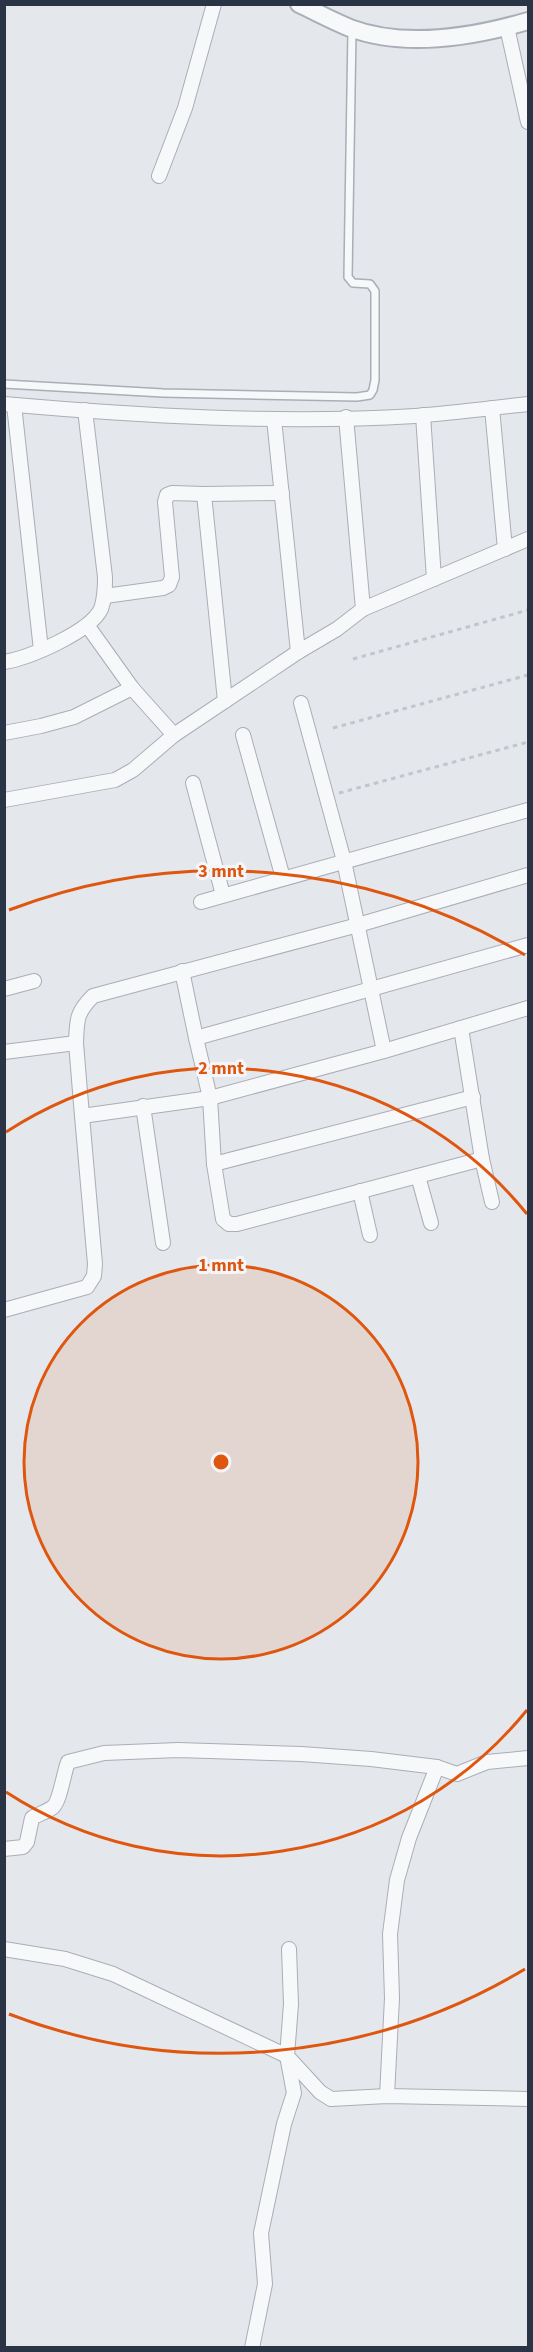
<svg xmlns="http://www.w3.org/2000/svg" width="533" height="2352" viewBox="0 0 533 2352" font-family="'Source Sans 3',sans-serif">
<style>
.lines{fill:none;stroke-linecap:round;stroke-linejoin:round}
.service-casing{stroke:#a9aeb7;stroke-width:10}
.minor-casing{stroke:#a9aeb7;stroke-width:16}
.tertiary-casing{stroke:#a9aeb7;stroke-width:20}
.path{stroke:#c2c5cb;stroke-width:3;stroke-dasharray:4.5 4.5;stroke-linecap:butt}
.service{stroke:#f7f8fa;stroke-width:7}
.minor{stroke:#f7f8fa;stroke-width:14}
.tertiary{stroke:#f7f8fa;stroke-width:16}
.ring{fill:none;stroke:#df570f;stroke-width:3}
.centre{fill:#df570f;stroke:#f4f6f9;stroke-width:3}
.ring-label{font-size:18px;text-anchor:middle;font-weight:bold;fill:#df570f;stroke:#f4f6f9;stroke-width:6;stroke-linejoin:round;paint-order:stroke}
</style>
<rect width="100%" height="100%" fill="#e4e7ec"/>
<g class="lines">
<g class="service-casing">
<path id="service" d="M4 384 163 393 357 397 370 395 373 390 375 380V291L370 284 353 283 348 277 352 29"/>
</g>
<g class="minor-casing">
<g id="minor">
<path d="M507 27 528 122"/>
<path d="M159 176 185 108 214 4"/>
<path d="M4 404C141 416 278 424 415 416 453 413 491 408 528 404"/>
<path d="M14 405 41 650"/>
<path d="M492 408 505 549"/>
<path d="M423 415 434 579"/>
<path d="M346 417 363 609"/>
<path d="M274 419 298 652"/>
<path d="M204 494 225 701"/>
<path d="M105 596 163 588 169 585 172 577 165 502 167 495 172 493 204 494 282 493"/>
<path d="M87 625 132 688 174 735"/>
<path d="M4 662C29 658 90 632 101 609 105 598 105 588 105 577L85 410"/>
<path d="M301 703 344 861 384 1051"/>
<path d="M4 733 41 726 74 717 132 688"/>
<path d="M243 735 283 878"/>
<path d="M193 783 223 895"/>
<path d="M4 800 115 780 133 770 174 735 298 652 337 629 363 609 528 539"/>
<path d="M201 902 528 810"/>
<path d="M528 945 196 1038 210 1098 384 1051 528 1008"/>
<path d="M182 971 196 1038"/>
<path d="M4 989 34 981"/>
<path d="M461 1028 482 1159 492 1202"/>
<path d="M76 1043 82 1116"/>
<path d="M4 1052 76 1043C77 1020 76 1013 93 996L358 925 528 875"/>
<path d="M143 1106 163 1243"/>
<path d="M214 1164 473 1097"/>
<path d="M418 1176 431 1223"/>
<path d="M360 1191 370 1235"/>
<path d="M4 1310 87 1287 94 1276 95 1264 82 1116 210 1098 214 1164 223 1219 229 1224H237L482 1159"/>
<path d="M4 1849 23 1847 27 1842 32 1818C38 1814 47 1812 53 1807 60 1801 64 1772 68 1762L104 1753 178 1750 301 1754 371 1759 437 1767 457 1774 487 1762 528 1758"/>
<path d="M4 1949 65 1959 113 1974 287 2056 320 2092 331 2099 387 2096 528 2099"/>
<path d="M387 2096 392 1998 390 1934 397 1880 409 1838 437 1767"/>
<path d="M252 2348 265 2284 261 2233 284 2124 294 2093 287 2056 291 2004 289 1949"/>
</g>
</g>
<g class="tertiary-casing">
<path id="tertiary" d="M299 4C316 12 333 21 350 28 406 49 473 37 528 21"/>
</g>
<g class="path">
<path d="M353 659 528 610"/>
<path d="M333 728 528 675"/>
<path d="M339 793 528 742"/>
</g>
<use href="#service" class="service"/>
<use href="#minor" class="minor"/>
<use href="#tertiary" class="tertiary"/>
</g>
<circle cx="221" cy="1462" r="197" fill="#df570f" fill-opacity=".12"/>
<g class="ring">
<circle cx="221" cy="1462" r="197"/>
<path d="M527 1710A394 394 0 0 1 6 1792M6 1132A394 394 0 0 1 527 1214"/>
<path d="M525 1969A591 591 0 0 1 9 2014M9 910A591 591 0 0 1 525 955"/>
</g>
<circle cx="221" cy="1462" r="9" class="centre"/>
<g class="ring-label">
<text x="221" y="877">3 mnt</text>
<text x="221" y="1074">2 mnt</text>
<text x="221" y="1271">1 mnt</text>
</g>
<rect width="533" height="2352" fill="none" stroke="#2b3445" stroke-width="12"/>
</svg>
